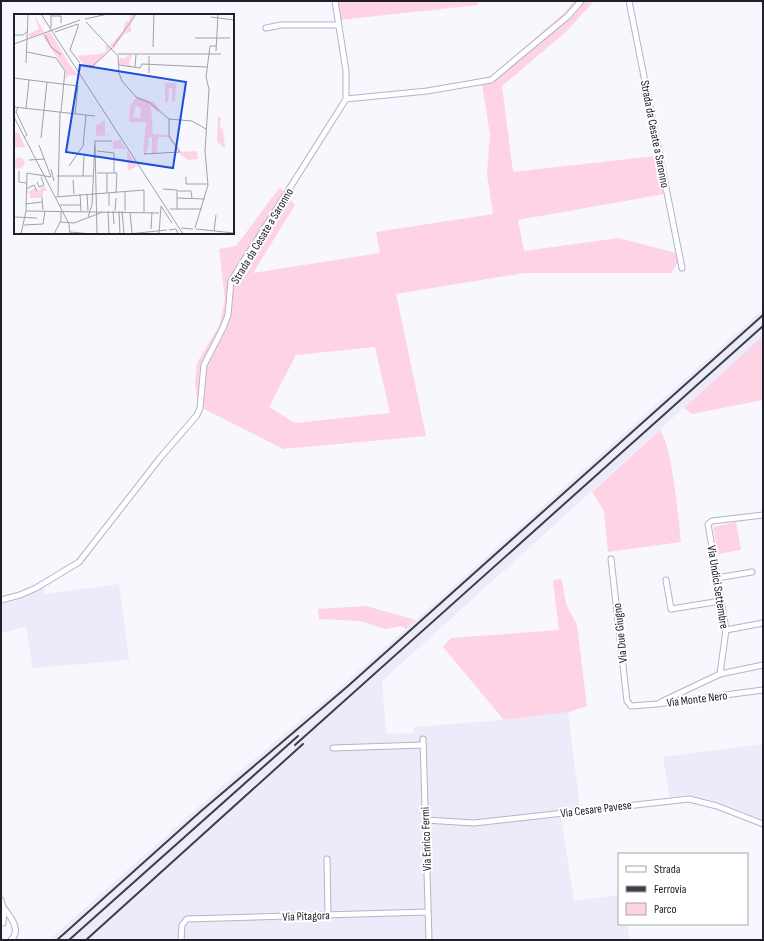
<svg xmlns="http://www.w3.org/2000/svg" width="764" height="941" viewBox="0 0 764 941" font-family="'Sofia Sans Condensed',sans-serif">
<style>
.built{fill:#ebebf9}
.green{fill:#fed3e5;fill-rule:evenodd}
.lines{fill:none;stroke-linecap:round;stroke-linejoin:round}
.minor-casing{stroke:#b5b4cf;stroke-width:7}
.minor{stroke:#fff;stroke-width:5}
.rail{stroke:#3e3e47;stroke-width:2}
.labels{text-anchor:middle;stroke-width:4;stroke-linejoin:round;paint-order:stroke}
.street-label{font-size:12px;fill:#20202a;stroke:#fff}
.inset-road{fill:none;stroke:#a1a1a9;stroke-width:1}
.view{fill:#1d4ed8;fill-opacity:0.15;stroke:#1d4ed8;stroke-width:2}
.inset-edge{fill:none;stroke:#20202a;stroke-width:2}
</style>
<rect width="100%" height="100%" fill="#f7f7fd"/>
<g class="built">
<path d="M763 309V336L382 681 386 734 414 733V727L504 720 568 712 580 808 560 811 574 901 619 895V924H627L630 940H97L96 937 93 940H49L221 787 331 695 416 620Z"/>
<path d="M42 583 45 594 119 584 129 660 33 668 26 627 1 633V604L21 600 20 591Z"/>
<path d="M763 744V820L718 802 688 795 670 797 663 757Z"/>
</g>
<g class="green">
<path d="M338 1H477L478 5 340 20Z"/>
<path d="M574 1H594L567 31 502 86 513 172 655 156 664 194 518 220 524 251 619 238 683 255 671 273H524L396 294 426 436 283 449 198 406 195 382 197 363 219 326 225 300 219 249 236 246 280 187 295 205 253 273 380 253 376 232 493 214 487 174 490 135 482 84 564 13ZM375 347 390 413 295 423 269 407 296 355Z"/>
<path d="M763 336V400L692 414 684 408Z"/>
<path d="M660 430C673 449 678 517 681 542L608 552 604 511 592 492Z"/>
<path d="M736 522 741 550 718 554 713 527Z"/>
<path d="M560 579 562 581 566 604 577 625 587 706 569 712 504 720 443 647 451 638 559 630 553 583 554 580Z"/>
<path d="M366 606 416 620 406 629 402 626 385 629 360 621 319 619 318 609Z"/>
</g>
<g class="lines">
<g class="minor-casing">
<g id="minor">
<path d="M335 1 346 71V99"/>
<path d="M629 1 682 268"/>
<path d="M266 28 281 25H338"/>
<path d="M346 99 427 91 491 80 568 16 581 1"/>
<path d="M611 559 627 701 631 706 657 704 763 690"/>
<path d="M717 578 752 572"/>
<path d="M666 580 671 609 721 601"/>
<path d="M1 600 20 595 36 588 79 562 160 458 197 415 200 408 204 365 223 328 228 315 231 281 346 99"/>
<path d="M726 630 763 623"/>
<path d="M720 674 726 630 708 524 712 521 763 515"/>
<path d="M661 702 720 674 763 665"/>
<path d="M423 739 429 940"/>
<path d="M333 748 423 745"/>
<path d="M425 820 474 823 689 799 717 806 763 824"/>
<path d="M327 859 328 915"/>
<path d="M1 900 4 912 3 923"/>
<path d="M3 907C10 916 22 930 11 940"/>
<path d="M181 940 182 925 187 919 428 912"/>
</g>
</g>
<use href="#minor" class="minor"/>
<g class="rail">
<path d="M295 745 763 326"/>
<path d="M57 940 200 812 348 686 763 315"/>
<path d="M69 940 298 736"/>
<path d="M86 940 303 744"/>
</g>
</g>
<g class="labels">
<g class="street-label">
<text transform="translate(655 134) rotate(79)" y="4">Strada da Cesate a Saronno</text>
<text transform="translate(262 236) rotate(-59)" y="4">Strada da Cesate a Saronno</text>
<text transform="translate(718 587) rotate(81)" y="4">Via Undici Settembre</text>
<text transform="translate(620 633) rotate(-96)" y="4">Via Due Giugno</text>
<text transform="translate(697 699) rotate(-7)" y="4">Via Monte Nero</text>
<text transform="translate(596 809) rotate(-7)" y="4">Via Cesare Pavese</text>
<text transform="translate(426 839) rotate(-92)" y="4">Via Enrico Fermi</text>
<text transform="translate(306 916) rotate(-2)" y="4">Via Pitagora</text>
</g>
</g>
<g transform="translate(14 14)">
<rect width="220" height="220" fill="#f7f7fd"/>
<path d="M20 0 30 18 15 24V20L25 15ZM117 0H121L99 33 123 0 117 10V18L110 20 99 35 96 32 109 17 111 7H115ZM36 18 54 48 64 62 56 61 52 65V57L28 21ZM92 30 96 34 79 52 71 51 60 39 63 42 85 40 92 38ZM113 41H118L115 50 119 53 104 50 106 44H113ZM151 69H162L161 88H158V74H155L154 88H151ZM123 83 140 88 146 96 144 98 137 92 139 120 154 121 166 138 183 137 184 145 174 146 166 140 154 123H144L143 139 138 140V123H135L134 134 131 141 129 139 132 108H115L116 92ZM122 91 127 95 126 104H119ZM204 103H207L206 114 209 115 211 134 203 128ZM91 106V120L97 121 82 122V112ZM0 119H5L11 133 0 134ZM106 126 112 135H99V127ZM114 138 123 152 114 157 113 139ZM-0.5 149a5.5 5.5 0 1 1 11 0a5.5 5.5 0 1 1-11 0ZM30 172 33 177H29V184H16V179H12L21 174 24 177Z" fill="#fed3e5" fill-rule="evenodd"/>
<path class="inset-road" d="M27 0 169 220M37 0V14M37 2H47V9M197 3 220 6M71 5 94 0M72 8 103 41M64 13 56 36 66 49M41 18 64 10V13M0 21H9L14 17M31 21 37 33 47 41M181 24H216M0 30 66 6M99 33 122 0M139 33 140 0M202 37 204 0M13 38 42 44 51 57 47 98M104 40H207M104 41 105 59 108 67 122 83 136 89 155 105M135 42V59M12 49 14 0M68 51 79 52 98 34M105 51 126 54 128 50 193 53M121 53 122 41M0 64 64 72 61 100M0 93 81 102M4 93 2 98 13 121 10 123M12 94 15 66M0 103 55 210 56 220M155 105 178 107 192 115M27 124 33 68M81 131 83 220M83 137 100 139V159M130 140 166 138 155 122V105M15 146 31 145M55 152 69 132 72 101M37 155 40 167M5 157V168L12 169M83 159H103L102 178M93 159V179M43 162H79M69 162 70 142M172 163V170H194M59 166 60 180M23 168 25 173 30 171 27 163M12 175 20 171 23 177M149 175 163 176V195M164 177H177L178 184M111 178V197M95 179V192M66 180 67 197M73 180 74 197M44 182 46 98M42 183 130 176V198M28 184 29 196M163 184 191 185M11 190 28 188M46 191H67M147 192 158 209M156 195H188M12 197 145 199M94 197 95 220M99 197 100 210M101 197 102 184M105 197 106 220M108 197 110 220M116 198 118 219M0 203 23 204M74 203 78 191 81 127H98M46 208 60 209 89 198M10 211 29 210 31 197M167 214 179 215M181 214 194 171 191 137 195 75 192 63 196 32H202M137 215 138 198M182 215 220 219M155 216 162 215 164 220M200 217 202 201M56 218 78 220M7 220 12 197 13 159 37 163 25 131M40 220 47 206V197M114 220 153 216M145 220 147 192"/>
<path class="view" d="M66 51 172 68 159 154 52 138Z"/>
<rect width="220" height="220" class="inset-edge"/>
</g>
<rect width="764" height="941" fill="none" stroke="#20202a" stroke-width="4"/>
<rect x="618" y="853" width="130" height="72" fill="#ffffff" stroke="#a6a6aa"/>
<rect x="626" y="866" width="20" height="6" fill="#ffffff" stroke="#a6a6aa"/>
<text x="654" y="873" font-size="12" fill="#20202a">Strada</text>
<rect x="626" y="886" width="20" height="6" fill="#3e3e47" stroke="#a6a6aa"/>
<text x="654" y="893" font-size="12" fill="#20202a">Ferrovia</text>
<rect x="626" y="903" width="20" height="12" fill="#fed3e5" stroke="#a6a6aa"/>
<text x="654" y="913" font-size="12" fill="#20202a">Parco</text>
</svg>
